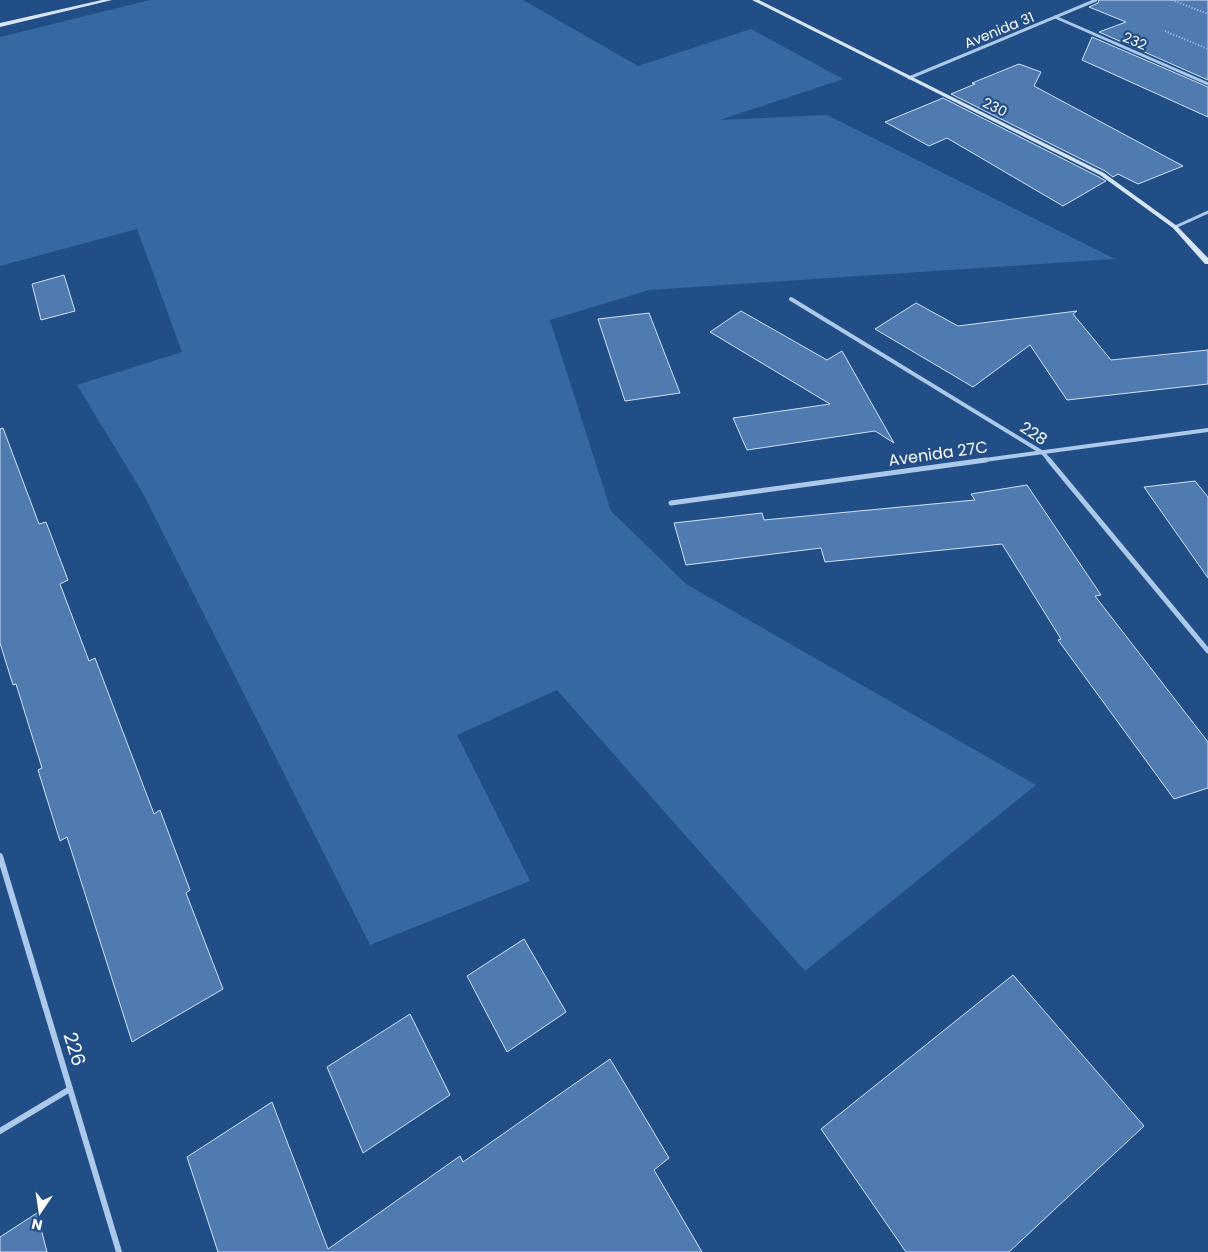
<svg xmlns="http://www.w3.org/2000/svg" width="1208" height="1252" viewBox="0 0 1208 1252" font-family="Poppins,sans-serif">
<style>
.green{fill:#3668a4}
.building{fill:#4f7bb1;stroke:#d1e2f7}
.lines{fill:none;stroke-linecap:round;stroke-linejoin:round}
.path{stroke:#acc8ea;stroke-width:2;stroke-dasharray:1 2;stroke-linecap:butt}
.lane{stroke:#acc8ea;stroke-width:3}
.street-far3{stroke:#acc8ea;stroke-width:3}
.street-far2{stroke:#acc8ea;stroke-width:4}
.street-far1{stroke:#acc8ea;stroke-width:5}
.street{stroke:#acc8ea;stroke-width:6}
.secondary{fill:#d7e5f8;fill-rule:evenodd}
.labels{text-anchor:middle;stroke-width:4.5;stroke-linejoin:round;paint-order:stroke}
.far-street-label{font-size:14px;fill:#fff;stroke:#224e87}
.street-label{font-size:16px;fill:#fff;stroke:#224e87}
.near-street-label{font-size:19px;fill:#fff;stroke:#224e87}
</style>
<rect width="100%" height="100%" fill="#224e87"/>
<path class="green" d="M150 0H523L638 66 751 29 843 79 720 120 827 115 1115 259 649 290 550 320 611 511 686 584 1036 785 805 971 557 690 457 735 530 881 370 945 144 495 77 385 182 352 137 229 0 266V37Z"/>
<g class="building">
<path d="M1099 0H1208V80L1099 32 1126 22 1089 7 1098 3Z"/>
<path d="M1092 37 1208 87V117L1082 60Z"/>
<path d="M1019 64 1041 72 1034 86 1183 166 1138 184 1118 174 1113 177 1105 171 951 94 975 84 972 83Z"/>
<path d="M943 98 1099 177 1106 181 1063 206 947 138 929 146 885 122Z"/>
<path d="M64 275 75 311 41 320 32 284Z"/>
<path d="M916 303 958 326 1077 311 1073 314 1111 360 1208 350V384L1067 400 1030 345 973 387 875 329Z"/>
<path d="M741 311 827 360 842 351 894 443 875 431 747 450 733 418 830 404 710 332Z"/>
<path d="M649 313 680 393 625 401 598 319Z"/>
<path d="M3 428 39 524 46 522 68 580 60 584 89 661 95 658 154 814 160 810 190 890 186 893 223 989 132 1042 67 837 60 841 38 770 42 768 16 684 13 685 0 643V429Z"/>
<path d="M1195 481 1208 497V578L1144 487Z"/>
<path d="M1027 485 1101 595 1095 596 1208 742V788L1174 799 1058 640 1061 639 1002 544 825 562 821 548 686 565 674 523 762 513 764 520 975 500 971 494Z"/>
<path d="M524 939 566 1012 507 1052 467 976Z"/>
<path d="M1013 975 1144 1126 1009 1252H906L821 1129Z"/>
<path d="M410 1014 450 1095 363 1153 327 1067Z"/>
<path d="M610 1059 669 1158 654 1170 702 1252H218L187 1157 272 1102 328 1249 460 1156 463 1162Z"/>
<path d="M37 1213 47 1252H0V1237Z"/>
</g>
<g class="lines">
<g class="path">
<path d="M1172 0 1208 14"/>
<path d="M1165 31 1208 49"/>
</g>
<path class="lane" d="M1175 227 1208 212"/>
<g class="street-far3">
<path d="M1055 17 1208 84"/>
<path d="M909 78 1096 0"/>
</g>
<g class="street-far2">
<path d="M791 299 1043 453 1050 461"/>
<path d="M977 461 1208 430"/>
</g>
<g class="street-far1">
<path d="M1049 460 1208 651"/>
<path d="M671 503 986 460"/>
</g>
<g class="street">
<path d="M0 856 119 1252"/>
<path d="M0 1131 70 1089"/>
</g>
<g class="secondary">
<path d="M102 0H112L0 27V23Z"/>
<path d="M752 0H759L1104 173 1177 226 1208 258V264H1205L1173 228 1100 175Z"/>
</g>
</g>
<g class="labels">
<g class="far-street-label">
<text transform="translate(999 30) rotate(-22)" y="5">Avenida 31</text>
<text transform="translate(1135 41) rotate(23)" y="5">232</text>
<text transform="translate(995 107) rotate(26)" y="5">230</text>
</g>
<g class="street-label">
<text transform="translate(1034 433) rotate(33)" y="6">228</text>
<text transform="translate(938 453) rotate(-8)" y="6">Avenida 27C</text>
</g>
<g class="near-street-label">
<text transform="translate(75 1049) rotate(73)" y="7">226</text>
</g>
</g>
<g transform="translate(40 1212) rotate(193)" stroke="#224e87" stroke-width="4" paint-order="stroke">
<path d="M0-4L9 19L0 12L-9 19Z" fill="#ffffff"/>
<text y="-8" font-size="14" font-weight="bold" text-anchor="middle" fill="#ffffff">N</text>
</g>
</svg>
